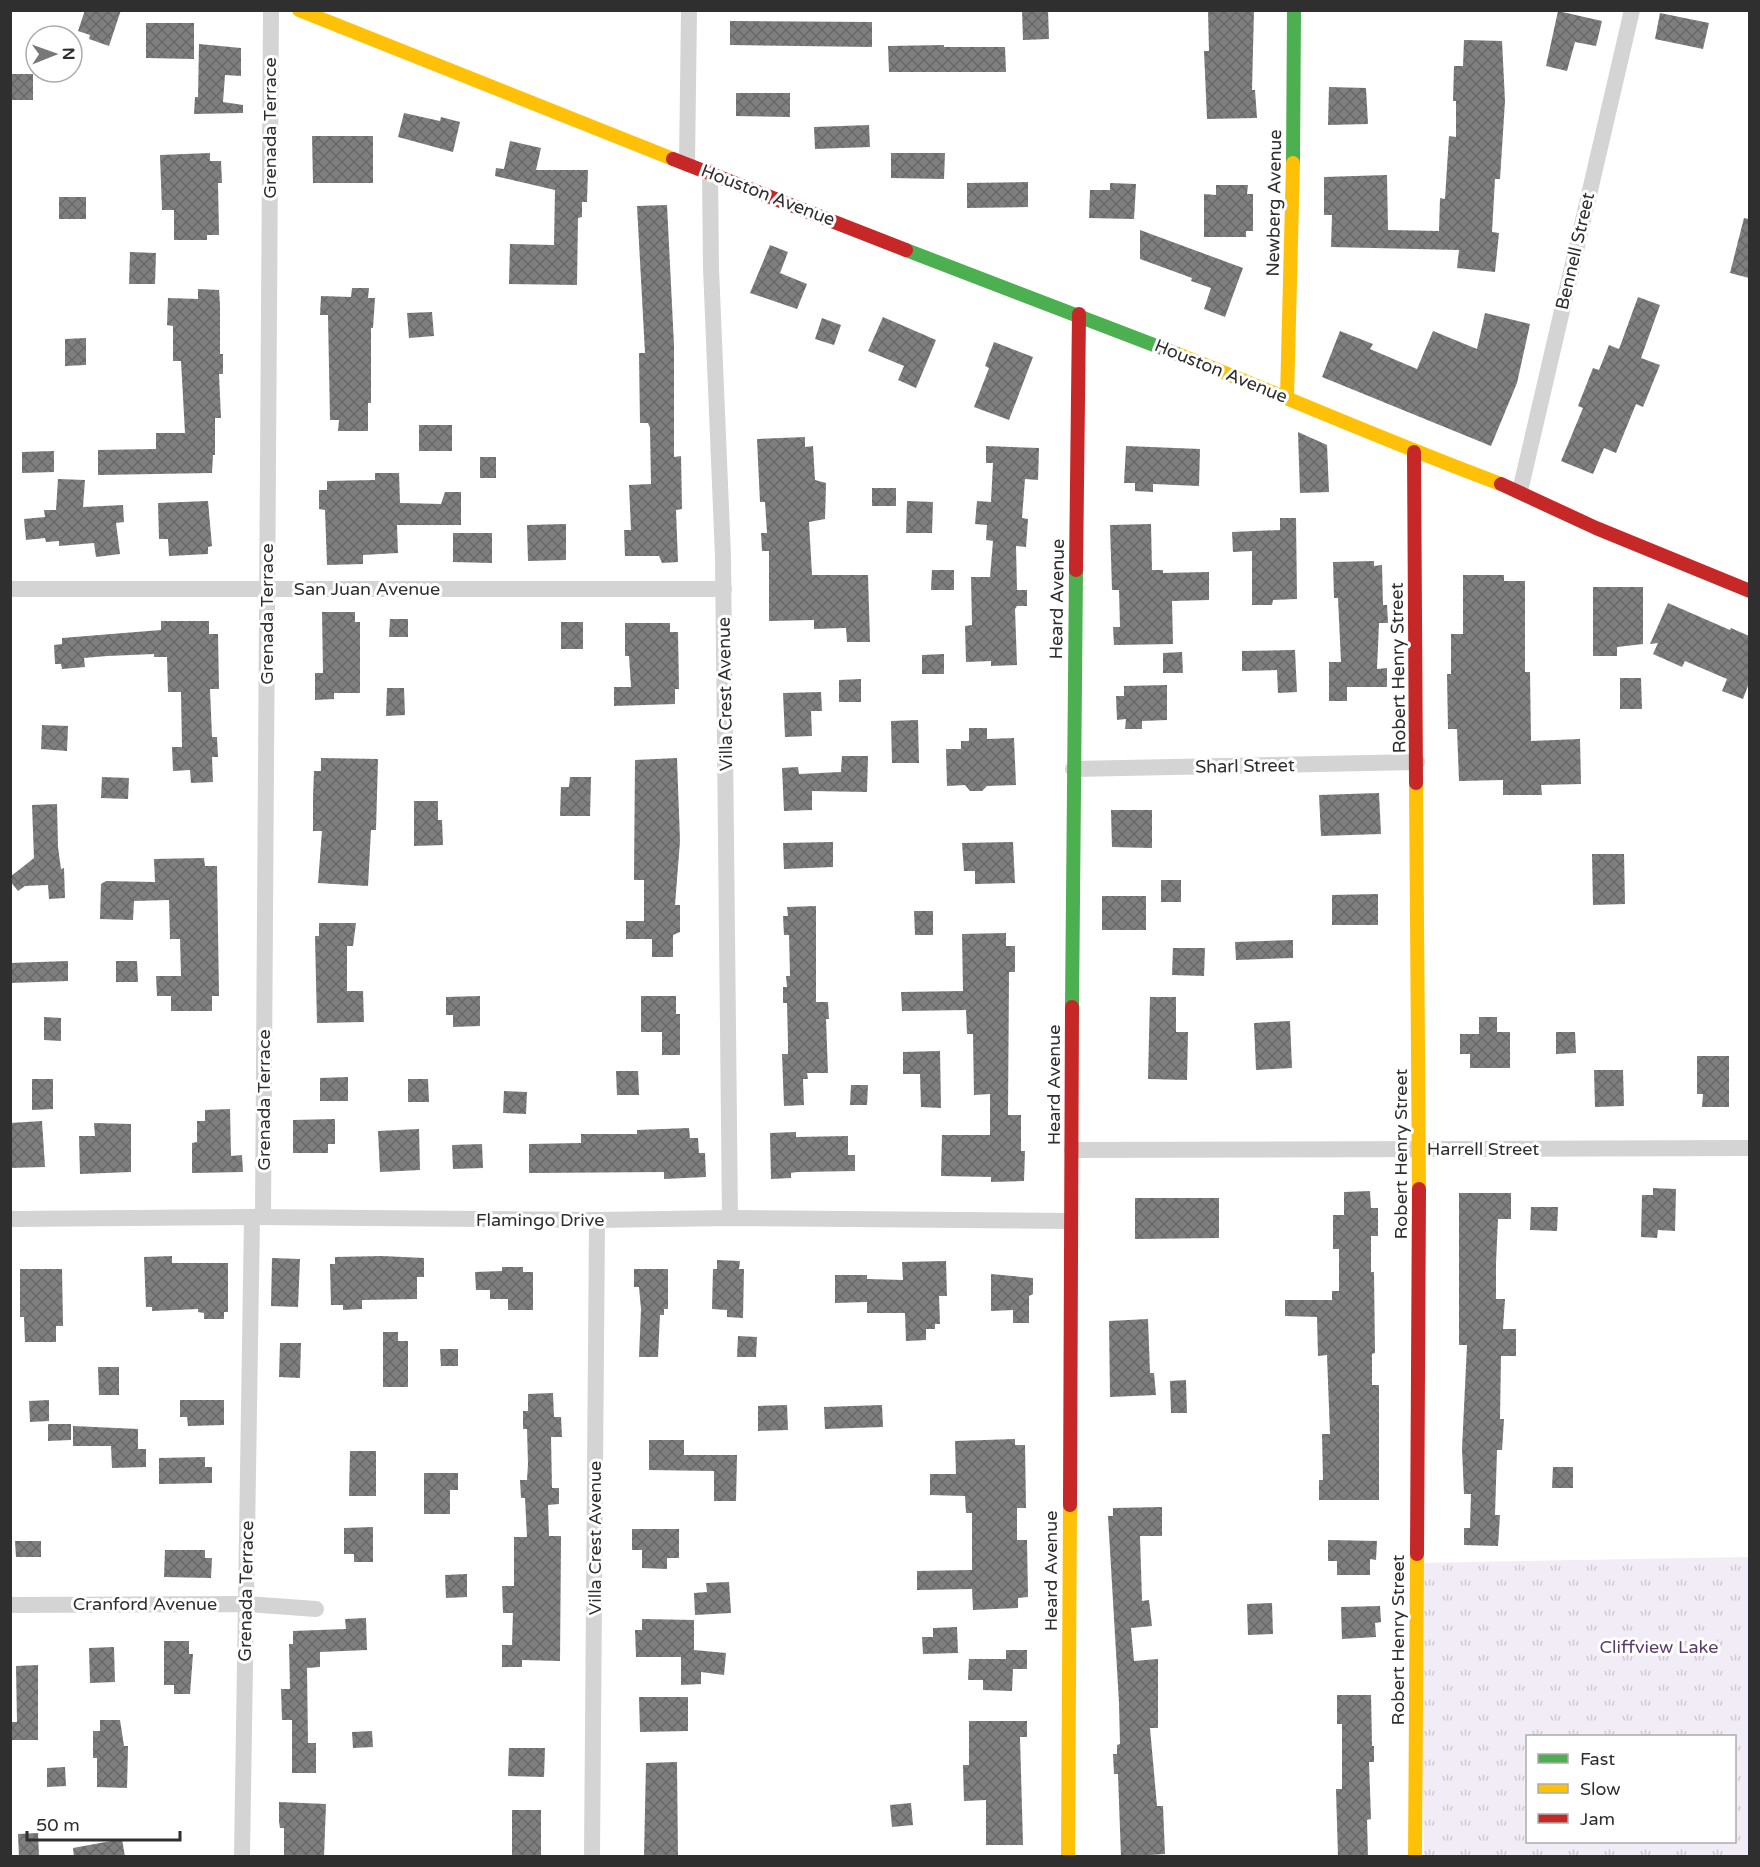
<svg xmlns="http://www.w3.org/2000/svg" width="1760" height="1867" viewBox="0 0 1760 1867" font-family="'Varela Round',sans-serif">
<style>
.park{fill:url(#park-tufts);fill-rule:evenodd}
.building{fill:url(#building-cross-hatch)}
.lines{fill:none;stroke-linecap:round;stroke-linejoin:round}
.street{stroke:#d4d4d4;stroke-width:16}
.fast{stroke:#4caf50;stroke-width:14}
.slow{stroke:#ffc107;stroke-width:14}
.jam{stroke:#c62828;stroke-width:14}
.labels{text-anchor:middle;stroke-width:6;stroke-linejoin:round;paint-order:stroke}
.street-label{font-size:18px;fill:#2f2f2f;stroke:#fff}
.park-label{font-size:18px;fill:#5a3c6b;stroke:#fff}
</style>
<defs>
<pattern id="park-tufts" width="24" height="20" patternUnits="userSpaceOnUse" patternTransform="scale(1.5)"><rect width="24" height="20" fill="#f1ecf5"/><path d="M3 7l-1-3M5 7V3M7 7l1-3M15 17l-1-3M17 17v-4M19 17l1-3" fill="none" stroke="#cfcbd2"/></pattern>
<pattern id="building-cross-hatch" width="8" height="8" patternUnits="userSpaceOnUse" patternTransform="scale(1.5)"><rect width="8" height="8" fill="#7f7f7f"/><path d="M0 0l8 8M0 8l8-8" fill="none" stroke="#686868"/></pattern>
</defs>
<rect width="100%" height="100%" fill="#fff"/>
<path class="park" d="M1749 1557V1856H1424L1419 1563ZM1528 1736H1734V1842H1528Z"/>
<g class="building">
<path d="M85 10H121L109 46 89 39 90 35 78 31Z"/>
<path d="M1022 10H1048L1049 39 1023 40Z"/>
<path d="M1208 10H1254L1252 90H1255L1257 118 1207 119 1204 51H1209Z"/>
<path d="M1558 11 1602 21 1596 46 1575 42 1567 71 1546 66Z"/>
<path d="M1660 13 1709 23 1703 49 1655 39Z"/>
<path d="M730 21 872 22V47L730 45Z"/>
<path d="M146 23H194V59L146 58Z"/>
<path d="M1464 40 1502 41 1505 101 1500 179H1495L1492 232 1499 233 1495 272 1457 268 1459 250 1331 247 1332 215H1324V177L1387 175 1388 230 1439 231 1440 198 1445 199 1449 136 1456 137V101H1453L1454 66H1463Z"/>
<path d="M199 44 241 48V76L225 75 223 102 243 105V113L194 114 195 97H198Z"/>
<path d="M944 45V47H1005L1006 72H889L888 46Z"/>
<rect x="10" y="74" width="23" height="26"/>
<path d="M1329 87 1366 88 1368 124 1328 125Z"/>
<path d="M736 93H790V117L736 116Z"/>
<path d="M404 113 440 121 441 117 460 122 453 152 398 137Z"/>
<path d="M869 125 870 147 815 149 814 127Z"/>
<path d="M312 136H373V183H313Z"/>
<path d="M510 141 541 148 536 170H588L587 202H582V217L578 218 577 285 509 284 510 244 554 245 555 190 495 176 496 168 504 169Z"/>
<path d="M210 153V161H221L222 183H218L219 235H207V240H174V210H162L160 155Z"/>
<path d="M891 153H945L944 179 891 178Z"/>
<path d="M1028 182V207L967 208V183Z"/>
<path d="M1110 183 1136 184 1134 219 1089 218 1090 190H1110Z"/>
<path d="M1216 185H1248L1247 194H1253V231H1246V237H1204V194L1216 195Z"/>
<rect x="59" y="197" width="27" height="22"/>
<path d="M667 205 674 345V457L681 456 682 509 676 510 678 562 662 563 659 556H625L624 530H631L629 485 651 484 650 428 648 423H640L639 353H645L637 206Z"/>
<path d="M1744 218 1749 219V278L1730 273Z"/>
<path d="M1140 230 1243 268 1225 317 1204 309 1211 288 1191 281 1192 278 1140 259Z"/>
<path d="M770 245 788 252 780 273 807 284 797 309 750 293Z"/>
<path d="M130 252 156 253 155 284H129Z"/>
<path d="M352 288H369L368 298H375L373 328H371V403H368V431H338L339 420H330L328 315H320L321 296 351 297Z"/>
<path d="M198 289 219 290 220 305V354H223V374H219L221 418H215V455H213L212 473 98 475V450L156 449V433H185L181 361H173V326L167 325 168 298 198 299Z"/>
<path d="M1638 297 1660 305 1641 358 1660 365 1643 407 1636 404 1616 453 1604 448 1593 474 1561 461 1583 408 1578 406 1593 368 1599 370 1609 345 1619 349Z"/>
<path d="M432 312 434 336 409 338 407 313Z"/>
<path d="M1485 313 1530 324 1517 383 1491 446 1322 377 1340 331 1373 344 1370 349 1417 369 1433 331 1477 349Z"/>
<path d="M883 317 936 340 916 388 898 380 904 366 868 351Z"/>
<path d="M822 318 841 325 834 345 815 339Z"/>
<path d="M86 338V365L65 366V339Z"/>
<path d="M994 342 1033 357 1009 420 974 407 989 368 985 366Z"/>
<rect x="419" y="425" width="33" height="26"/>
<path d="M1298 432 1327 445 1329 492 1300 493Z"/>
<path d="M805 437V447L813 446 815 480 826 483 825 519 809 522 812 575H868L870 642H847L846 628 814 629V620L769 621V551H762L761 533H767L765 502H760L757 439Z"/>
<path d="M986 446 1039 448 1038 480 1025 479 1022 518 1028 519 1026 547 1016 546 1017 590H1027V606H1017L1015 609 1017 665 991 666V661L966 662 965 626 972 625 971 577H990L993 541 986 540 987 525 975 524 977 501 991 502 993 463H986Z"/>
<path d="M1126 446 1200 449 1199 486 1153 484V492L1135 491V483H1124Z"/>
<path d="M54 451V472L22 473V452Z"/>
<rect x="480" y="457" width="16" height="21"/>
<path d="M375 473H399L400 503 441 504 445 492H461V525H397L398 553 363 555V564L327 565 325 510 319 509V490H327V481L375 480Z"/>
<path d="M58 479 85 480 83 507 123 505 124 522 116 523 120 554 96 557 94 543 59 546V541L46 542 45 538 26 540 24 519 45 517 44 510H56Z"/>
<rect x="872" y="488" width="24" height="18"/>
<path d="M208 501 212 546 208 547V554L169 556 168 539H159L158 503Z"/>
<path d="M907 501 933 502 932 533H906Z"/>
<path d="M1280 518H1296L1297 599 1273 600 1272 605H1252V551L1233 552 1232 532 1280 530Z"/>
<path d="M566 524V560L528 561 527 525Z"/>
<path d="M1151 524 1152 570H1163V573L1209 572V600L1172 601 1173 644 1114 645 1113 627H1120L1119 590H1112L1110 525Z"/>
<path d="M453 533H492V563L453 562Z"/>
<path d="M1374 561V566L1382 565 1383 605H1387L1388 623H1379L1377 669 1387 668V687H1347V701H1329V662H1341L1338 598H1334L1333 562Z"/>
<path d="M932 570H954V590H931Z"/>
<path d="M1463 575H1504V581H1525V672H1530L1531 741 1580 739 1581 784 1541 785 1542 795H1503V780L1459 781 1457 729H1448L1447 674H1451V634H1463Z"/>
<path d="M1593 587H1643V644L1617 647V656H1593Z"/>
<path d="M1668 603 1730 630 1731 628 1749 636V683L1743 699 1722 691 1727 679 1685 661 1682 667 1653 654 1658 643 1650 644Z"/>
<path d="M322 612H355V622H360V693H334V699L315 700V673H323Z"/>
<path d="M390 619H408V637H389Z"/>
<path d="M161 621H209V634H218L219 689H210L212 737H217L218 757H212L213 782 191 783 190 770 173 771 172 747H182L181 692H168L167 657H154V654L107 656 84 658 85 667 62 669 61 664H55L54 645 62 644V638L161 630Z"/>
<rect x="561" y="622" width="22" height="27"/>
<path d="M625 623H670V632H678L679 689H675V704L614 706V687H631L629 656H625Z"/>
<path d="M1295 650 1297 692 1278 693 1277 670 1242 671V651Z"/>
<path d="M1182 652 1183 673H1163V653Z"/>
<path d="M944 654V674H922V655Z"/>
<path d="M1620 678H1641L1642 709H1620Z"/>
<path d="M861 679V702H839V680Z"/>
<path d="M1167 685V720L1142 721V729H1125L1126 719 1117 720 1116 696H1124V686Z"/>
<path d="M387 688H404L405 715 386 716Z"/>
<path d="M821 692 822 711H811L812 736 785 737 783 693Z"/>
<path d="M918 720 919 763H892L891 721Z"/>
<path d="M42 725 68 726 67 751 41 749Z"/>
<path d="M969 728H987V739L1014 738 1016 785 987 786 982 791H970L965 785 947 786 946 749H961V741H969Z"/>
<path d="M842 756H868L867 792 812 791V810L784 811 782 768 798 767 799 774 841 772Z"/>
<path d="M321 758 378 759 376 830H371L368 886 318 883 322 831H313V797L314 771H321Z"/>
<path d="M677 758 680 841 675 905H680V932L673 935V957H652V939H626V921H644V880H634L635 760Z"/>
<path d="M102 777 129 778 128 799 101 798Z"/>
<path d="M570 777H591L590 816H560L561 787H569Z"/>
<path d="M1379 793 1381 834 1321 836 1319 795Z"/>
<path d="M414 801H438V820H442L443 845 414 846Z"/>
<path d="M57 804 58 847 61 869 64 868 65 898 49 899 48 885 25 886 18 891 10 881V877L34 858 32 805Z"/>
<path d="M1111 810H1152V848L1112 847Z"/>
<path d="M833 842V867L784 869 783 843Z"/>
<path d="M1013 842 1015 883 975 884V871H964L962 843Z"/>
<path d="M1592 854H1624L1625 904 1593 905Z"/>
<path d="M204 858 205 866H217L219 996H212V1011H171V996H157L156 976H181L180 939H170L169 900 134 901 133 920 100 919 101 884 106 881 155 882 154 859Z"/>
<rect x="1161" y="880" width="20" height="22"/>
<path d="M1378 894V925H1332V895Z"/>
<rect x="1102" y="896" width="44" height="34"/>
<path d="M816 906V1002H828L829 1019H826L828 1073H807L808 1079H803L804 1105 784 1106 782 1054H788V1043L787 1003H783V987H787L786 976H790L789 935H784L783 916H788L787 907Z"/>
<path d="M914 911H933V935H915Z"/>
<path d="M319 923H356L353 946H347V991H363L364 1022 317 1023 315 936H319Z"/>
<path d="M1006 933V946H1015V972H1009L1008 1115H1021V1151H1025L1024 1181 991 1182V1177L941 1176 942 1135H990V1094L974 1095 973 1034H967L966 1010 902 1011 901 992 963 991 962 934Z"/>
<path d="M1293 940V958L1236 960 1235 942Z"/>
<path d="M1173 948H1205L1204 976 1172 975Z"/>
<path d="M68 961V981L10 983V963Z"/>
<path d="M116 961H137L138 982H116Z"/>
<path d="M480 996V1026L453 1027V1015H446V997Z"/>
<path d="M641 996H676V1014H680V1055H662V1032H641Z"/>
<path d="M1150 997H1176V1032H1188L1187 1080 1148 1079Z"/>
<path d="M44 1017 61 1018V1041L44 1040Z"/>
<path d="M1479 1017H1497V1032H1510V1068H1470V1054H1460V1034H1479Z"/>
<path d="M1290 1021 1292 1068 1256 1070 1254 1023Z"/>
<path d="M1556 1032H1575L1576 1053 1556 1054Z"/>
<path d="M940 1051 941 1108 921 1107 920 1074H903V1052Z"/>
<path d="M1697 1056H1729V1107H1702L1703 1094H1697Z"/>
<path d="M1594 1070H1623L1624 1106 1595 1107Z"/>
<path d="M616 1071H638L639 1095H617Z"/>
<path d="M348 1077V1101H320V1078Z"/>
<path d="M32 1079H53V1109L32 1110Z"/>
<path d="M408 1079H428L429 1102H408Z"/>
<path d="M851 1085H868L867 1105H850Z"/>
<path d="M504 1091 527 1092 526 1114 503 1113Z"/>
<path d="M230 1109 231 1156 242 1155 243 1172 192 1173V1143L197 1142V1121H205V1110Z"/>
<path d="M335 1119V1144H328V1153H293V1120Z"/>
<path d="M42 1121 45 1167 10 1168V1123Z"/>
<path d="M94 1123 131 1124V1172L80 1174 79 1136H95Z"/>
<path d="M689 1128 690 1138H698L699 1153H705L706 1177 664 1179V1172L529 1173V1144L581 1143V1134H637V1130Z"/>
<path d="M419 1129 420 1170 380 1172 378 1131Z"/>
<path d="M796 1132V1137L848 1136V1155H855V1171L797 1172 791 1173V1178L771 1179 770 1133Z"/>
<path d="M482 1144 483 1168 453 1169 452 1145Z"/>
<path d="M1653 1188 1676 1189 1675 1231 1658 1230 1657 1238 1641 1237 1642 1195H1653Z"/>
<path d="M1370 1191 1371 1208H1378V1236H1371V1272H1374L1375 1353 1372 1354V1385H1379V1500H1319V1480H1323L1322 1434H1330L1327 1355 1318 1356 1317 1317 1285 1316V1300H1332V1291H1339V1249H1333V1215H1344V1192Z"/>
<path d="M1459 1193H1511V1219H1498L1496 1263V1299H1505L1503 1329H1516V1356H1501L1500 1419H1504L1502 1450H1497L1495 1515H1500L1498 1546 1464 1545V1528H1470L1471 1494H1464L1462 1449 1467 1345H1459Z"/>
<path d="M1135 1198H1219V1238L1135 1239Z"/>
<path d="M1531 1207H1558L1557 1231 1530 1230Z"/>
<path d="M172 1256V1263H228V1312H224V1319H204V1313L198 1312V1309L152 1311V1307H146L144 1257Z"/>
<path d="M382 1256 424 1258V1277H417V1299L362 1300V1309L343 1310V1305H331L330 1264H335V1257Z"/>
<path d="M272 1258 300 1259 298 1307 271 1306Z"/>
<path d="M717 1260 740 1261 739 1269H744L743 1318 727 1317V1310L712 1309 713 1269H717Z"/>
<path d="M946 1261 947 1296H939L940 1324H935V1329H926V1340L906 1341 905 1313H867V1302L835 1303V1275H867V1279L903 1280 902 1262Z"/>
<path d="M502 1267H523V1272H533V1310H508V1299H490V1290H476L475 1272 502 1271Z"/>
<path d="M20 1269H62L63 1326H56V1342H25L24 1317H20Z"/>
<path d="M634 1269H668V1309H664V1315H660L658 1357H639L641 1309 639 1287H634Z"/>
<path d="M991 1274 1033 1278V1294L1029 1296V1323H1013V1310L991 1311Z"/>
<path d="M1148 1319 1150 1373H1154L1156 1395 1110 1397 1109 1321Z"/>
<path d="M383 1332H398V1341H408V1387H383Z"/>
<path d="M738 1336 757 1337 756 1357H737Z"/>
<path d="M280 1343H301L300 1378 279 1377Z"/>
<path d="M440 1349H458V1366H441Z"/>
<path d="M98 1367H119V1395H99Z"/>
<path d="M1186 1380 1187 1413H1171L1170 1381Z"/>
<path d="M553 1393 554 1417H561L562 1437H551L552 1488H559V1504L548 1505 549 1536H561L560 1661 522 1660V1667H502V1645H512L513 1613H503L502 1586H514V1537H527L525 1498H521L520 1480H527L528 1464 527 1429H523V1411H528V1394Z"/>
<path d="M49 1400V1421L30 1422 29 1401Z"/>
<path d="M180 1400H224V1425L188 1426 187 1417H180Z"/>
<path d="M787 1405 788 1430 758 1431V1406Z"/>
<path d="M882 1405 883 1427 825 1429 824 1407Z"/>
<path d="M48 1424H71V1440L48 1441Z"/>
<path d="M73 1426 138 1429V1449H146V1467L112 1468 111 1446H73Z"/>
<path d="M1015 1439V1445H1025L1026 1508H1017V1540H1027L1028 1597 1018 1598V1608L973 1610 972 1589 917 1590V1571L972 1570V1513H966L965 1496 930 1495V1474H956L955 1441Z"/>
<path d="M649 1440H684V1455H737L736 1501H714V1471L649 1470Z"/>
<path d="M350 1451H376V1496H349Z"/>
<path d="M205 1457V1467H212V1483L159 1484V1458Z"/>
<path d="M1553 1467H1573V1488H1552Z"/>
<path d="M424 1473H458V1490H450V1514H424Z"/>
<path d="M1162 1507V1536H1140L1142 1601 1149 1600 1152 1626 1131 1628 1134 1661 1158 1659V1728H1150L1157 1806H1163L1165 1854 1121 1857 1118 1774H1114L1113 1754H1117V1745L1120 1744 1119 1703 1108 1516H1113V1508Z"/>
<path d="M373 1527V1562H354V1554H344V1528Z"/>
<path d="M632 1529H679V1558H667V1569L642 1568V1550H632Z"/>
<path d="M1328 1540 1377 1541 1376 1560 1370 1559V1575H1337V1561H1328Z"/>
<path d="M15 1541H41V1557H16Z"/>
<path d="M165 1550H205V1558H212L211 1578 164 1577Z"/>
<path d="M467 1574V1597L446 1598 445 1575Z"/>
<path d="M729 1582 731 1613 695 1615 694 1593 707 1592 706 1583Z"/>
<path d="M1272 1603 1273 1634 1248 1635 1247 1604Z"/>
<path d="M1380 1606 1381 1622 1375 1623 1376 1637 1342 1639 1341 1607Z"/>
<path d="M366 1618 367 1650 320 1652V1667L307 1668 308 1743H316V1773H292V1720H282L281 1689H290L289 1644H293V1631L346 1629 345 1619Z"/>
<path d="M642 1619 694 1620V1650L726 1653 724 1675 701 1672V1684L681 1685V1657H636L635 1630H642Z"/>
<path d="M957 1627 958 1653 923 1654 922 1637H933V1628Z"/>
<path d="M164 1641H189V1654H193L190 1694H174V1685H164Z"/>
<path d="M114 1647 115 1682 90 1683 89 1648Z"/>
<path d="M1006 1650H1027V1669H1013L1012 1691 983 1690V1680H968L969 1659H1006Z"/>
<path d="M38 1665V1740H10V1722H17L16 1666Z"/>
<path d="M1337 1695H1371L1372 1746H1374V1762H1369L1371 1819 1367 1820 1368 1857H1338L1336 1789H1342V1724H1337Z"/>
<path d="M639 1697H688V1731L640 1732Z"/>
<path d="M100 1720H120L124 1746H128L127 1788 97 1787V1758H93V1731H100Z"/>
<path d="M969 1721H1027V1737H1020L1023 1845H986V1800L964 1801 963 1765H969Z"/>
<path d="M372 1731 373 1747 353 1748 352 1732Z"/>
<path d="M509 1748H545L544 1777 508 1776Z"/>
<path d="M677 1762 678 1857H644L646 1763Z"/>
<path d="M65 1767 66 1786 47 1787V1768Z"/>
<path d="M279 1802 326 1804 324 1857H284V1828H280L279 1822Z"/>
<path d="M911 1803 913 1825 892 1827 890 1805Z"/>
<rect x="512" y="1810" width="29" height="47"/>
<path d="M38 1833 39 1857H19L18 1834Z"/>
<path d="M122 1839 125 1857H74L73 1848Z"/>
</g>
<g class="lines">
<g class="street">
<path d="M687 164 689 10"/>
<path d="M710 172 711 268 723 556 730 1218"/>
<path d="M1520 491 1632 10"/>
<path d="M10 589H724"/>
<path d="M1073 769 1417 762"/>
<path d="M1072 1150 1750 1148"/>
<path d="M263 1217 271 10"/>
<path d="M10 1219 252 1217 597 1220 730 1218 1070 1221"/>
<path d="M10 1605 246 1604 316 1609"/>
<path d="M242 1856 252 1217"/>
<path d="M592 1856 597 1220"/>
</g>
<g class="fast">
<path d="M1293 163 1294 10"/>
<path d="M906 250 1180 355"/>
<path d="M1072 1007 1076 570"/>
</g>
<g class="slow">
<path d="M299 10 673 159"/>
<path d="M1180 355C1287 397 1393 444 1501 484"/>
<path d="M1287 397 1293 163"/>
<path d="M1416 783 1419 1189"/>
<path d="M1068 1856 1070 1505"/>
<path d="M1415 1856 1417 1554"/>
</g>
<g class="jam">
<path d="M673 159 906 250"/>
<path d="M1414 452 1416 783"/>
<path d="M1501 484 1596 528 1750 591"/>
<path d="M1076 570 1079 314"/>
<path d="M1070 1505 1072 1007"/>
<path d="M1417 1554 1419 1189"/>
</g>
</g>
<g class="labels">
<g class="street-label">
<text transform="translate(270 128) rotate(-90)" y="6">Grenada Terrace</text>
<text transform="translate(768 195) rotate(21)" y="6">Houston Avenue</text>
<text transform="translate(1274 203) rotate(-89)" y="6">Newberg Avenue</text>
<text transform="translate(1575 251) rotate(-77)" y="6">Bennell Street</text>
<text transform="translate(1221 371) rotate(22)" y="6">Houston Avenue</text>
<text x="367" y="595">San Juan Avenue</text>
<text transform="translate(1057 599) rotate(-89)" y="6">Heard Avenue</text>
<text transform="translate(267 614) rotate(-90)" y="6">Grenada Terrace</text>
<text transform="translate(1398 668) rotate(-91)" y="6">Robert Henry Street</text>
<text transform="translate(725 694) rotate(-91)" y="6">Villa Crest Avenue</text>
<text transform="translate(1245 766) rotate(-1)" y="6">Sharl Street</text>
<text transform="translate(1054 1085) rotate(-90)" y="6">Heard Avenue</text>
<text transform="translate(264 1100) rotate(-90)" y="6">Grenada Terrace</text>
<text x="1483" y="1155">Harrell Street</text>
<text transform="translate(1401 1154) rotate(-90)" y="6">Robert Henry Street</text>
<text x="540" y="1226">Flamingo Drive</text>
<text transform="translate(595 1538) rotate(-90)" y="6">Villa Crest Avenue</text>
<text transform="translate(1051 1571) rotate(-90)" y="6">Heard Avenue</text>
<text transform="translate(246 1591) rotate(-89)" y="6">Grenada Terrace</text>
<text x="145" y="1610">Cranford Avenue</text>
<text transform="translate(1398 1640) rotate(-90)" y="6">Robert Henry Street</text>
</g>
<g class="park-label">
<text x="1659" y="1653">Cliffview Lake</text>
</g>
</g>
<rect width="1760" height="1867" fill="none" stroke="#2f2f2f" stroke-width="24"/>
<rect x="1526" y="1735" width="210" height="108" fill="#ffffff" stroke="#acacac" stroke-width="1.5"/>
<rect x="1538" y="1754" width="30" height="9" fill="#4caf50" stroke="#acacac" stroke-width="1.5"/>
<text x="1580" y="1765" font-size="18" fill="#2f2f2f">Fast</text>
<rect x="1538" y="1784" width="30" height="9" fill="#ffc107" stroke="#acacac" stroke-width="1.5"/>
<text x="1580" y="1795" font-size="18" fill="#2f2f2f">Slow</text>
<rect x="1538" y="1814" width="30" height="9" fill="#c62828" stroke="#acacac" stroke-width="1.5"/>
<text x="1580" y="1825" font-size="18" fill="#2f2f2f">Jam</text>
<g transform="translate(54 54) rotate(89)"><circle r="28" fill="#ffffff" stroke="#acacac" stroke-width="1.5"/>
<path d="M0-4.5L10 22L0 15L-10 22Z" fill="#787878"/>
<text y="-9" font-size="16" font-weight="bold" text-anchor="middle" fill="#2f2f2f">N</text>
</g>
<path d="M27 1831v9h153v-9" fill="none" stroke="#2f2f2f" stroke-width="3"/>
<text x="36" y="1831" font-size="18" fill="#2f2f2f" stroke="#ffffff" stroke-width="4.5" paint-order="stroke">50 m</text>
</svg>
